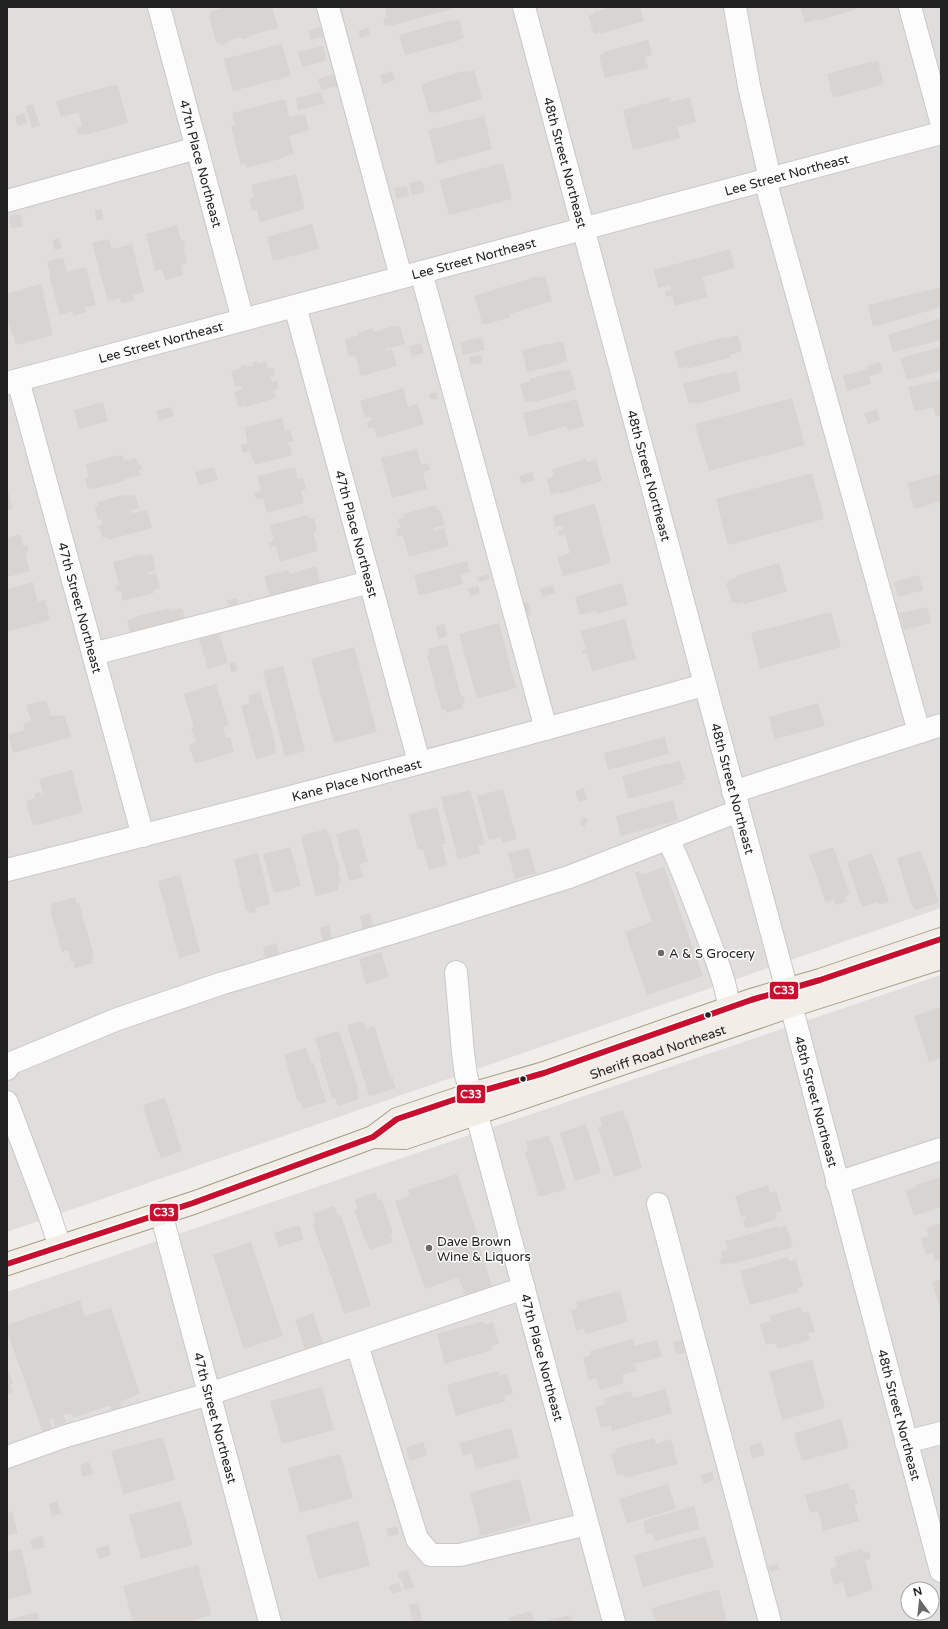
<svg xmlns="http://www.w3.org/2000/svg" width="948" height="1629" viewBox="0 0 948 1629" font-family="'Varela Round',sans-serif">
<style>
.residential{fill:#dfdedc;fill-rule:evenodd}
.parking{fill:#e0dfde}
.building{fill:#d7d4d2}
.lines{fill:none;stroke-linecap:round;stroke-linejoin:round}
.minor-casing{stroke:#c9c8c7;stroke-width:24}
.major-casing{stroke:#a79c86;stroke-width:24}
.minor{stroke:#fdfcfc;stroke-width:22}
.major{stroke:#f3ede7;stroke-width:22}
.bus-1-casing{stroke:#fff;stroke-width:9}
.bus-1{stroke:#c8102e;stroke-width:6}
.poi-dot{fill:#6a6968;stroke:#fff;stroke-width:1.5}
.bus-dot{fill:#222;stroke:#fff;stroke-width:1.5}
.labels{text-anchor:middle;stroke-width:3;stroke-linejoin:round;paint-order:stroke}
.street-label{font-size:13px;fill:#222;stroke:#fff}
.poi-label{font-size:13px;fill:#222;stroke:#fff;text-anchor:start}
.line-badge{stroke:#fff;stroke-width:1.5}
.badge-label{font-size:11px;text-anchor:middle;font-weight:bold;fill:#fff}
</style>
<rect width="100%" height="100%" fill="#f0eeeb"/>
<g class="residential">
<path d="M7 7H941V908L7 1232Z"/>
<path d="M941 975V1622H7V1292ZM908 1589H932V1613H908Z"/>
</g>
<g class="parking">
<path d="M715 835 720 852 716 855 746 965 730 971 729 980 708 988 666 871 680 869 691 863 689 854 682 848Z"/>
<path d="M509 910 504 917 503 923 541 1032 493 1047 475 1055 479 1064 456 1072 453 1065 449 1064 429 1070 389 945Z"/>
</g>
<g class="building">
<path d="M227 7H272L278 28 249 36V38L242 40V37L228 41V43L221 45 220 43 216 42 209 16H211L210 12Z"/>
<path d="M385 7H451L452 9 390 26V25L385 26 383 18 387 17Z"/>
<path d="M612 7H640L644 21 601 34 600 32 594 34 588 16 594 14V12Z"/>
<path d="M800 7H856L857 9 817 21V19L805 23Z"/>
<path d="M452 20V21L459 20 464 38 458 40V41L405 55 399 35Z"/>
<path d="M320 27 323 37 310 40 308 30Z"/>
<path d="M368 28 370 35 361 38 358 31Z"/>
<path d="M648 40 652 55 645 57 648 68 605 78 599 55 605 54 604 52Z"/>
<path d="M282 44 291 76 233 91 224 59Z"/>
<path d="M323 46 326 61 302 67 298 52Z"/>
<path d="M872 61V63L878 61 884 84 833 98 827 74Z"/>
<path d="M467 70 468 72 474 70 482 99 436 113 435 112 429 113 421 85 427 83V82Z"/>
<path d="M392 71 395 80 382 84 380 75Z"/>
<path d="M335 74 339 85 322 90 318 79Z"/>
<path d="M117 84 128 123 85 135V133L78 135 76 128 82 126 79 112 61 117 56 101Z"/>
<path d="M321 92 324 104 298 110 296 98Z"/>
<path d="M669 97 671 102 690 97 696 122 677 127 680 138 633 150 623 110Z"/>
<path d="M285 99 289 117 305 114 309 130 289 136 294 154 283 157 284 158 247 168 245 164 241 165 231 126 235 125 232 113Z"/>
<path d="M33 104 40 125 32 128 25 106Z"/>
<path d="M25 113 27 123 18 126 15 116Z"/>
<path d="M484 116 492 149 437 164 428 130Z"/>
<path d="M503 163 512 199 449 215 439 180Z"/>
<path d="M296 174 305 209 260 222 257 210 252 211 251 205 249 199 254 197 251 185Z"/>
<path d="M422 180 425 192 412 195 409 183Z"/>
<path d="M407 186 409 196 396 199 394 188Z"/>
<path d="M102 209 103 219 96 220 95 210Z"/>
<path d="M21 214 22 227 11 228 9 216Z"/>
<path d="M312 224 319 249 273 261 267 237Z"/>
<path d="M177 225 181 240 183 239 185 247 183 248 187 263 181 264 183 275 165 280 162 269 155 271 146 234Z"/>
<path d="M59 238 62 248 55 250 52 240Z"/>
<path d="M109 239 112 249 132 244 144 292 132 295 134 300 121 303 120 298 108 301 92 243Z"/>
<path d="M730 249 735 268 702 277 708 297 675 306 672 296 667 297 665 291 671 290 670 285 658 288 654 270Z"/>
<path d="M63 257 67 272 86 267 96 305 84 308 86 312 73 316 72 311 60 315 49 277H51L47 262Z"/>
<path d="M538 276 539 278 545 277 552 301 510 314 511 317 483 325 474 296Z"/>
<path d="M41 284 53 335 16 345 14 335H12L7 316V294Z"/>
<path d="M941 287V307L873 327 868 305Z"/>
<path d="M941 318V340L893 352 888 335Z"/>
<path d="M394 326 395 327 400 326 405 344 385 349 386 351 392 349 397 366 361 376 355 355 349 357 345 339 357 336V333L373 328 374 332Z"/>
<path d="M738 335 742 351 730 355 731 357 687 369V366L679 369 674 351 725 337 726 338Z"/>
<path d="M482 337 485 350 463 355 460 342Z"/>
<path d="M563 341 567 360 561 362 562 364 527 372 522 350Z"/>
<path d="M421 343 424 353 412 356 409 347Z"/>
<path d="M941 347V371L907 380 900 358Z"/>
<path d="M481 355 483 363 470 365 469 357Z"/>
<path d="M257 361 258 364 266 361 268 369 273 368 275 375 270 376 272 382 277 381 279 388 274 390 276 398 246 407V405L238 407 234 392 242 390 241 386 235 387 231 371 241 368V365L245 364 246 367 253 365V362Z"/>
<path d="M880 362 883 372 869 376 871 384 847 391 843 376 868 369 867 366Z"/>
<path d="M570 369 576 390 535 402V400L525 403 520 384 530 381 529 379 563 370 564 371Z"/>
<path d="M736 371 741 391 697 404 696 402 689 404 683 384 723 373V375Z"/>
<path d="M941 380V415L936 416 933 407 915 412 908 387Z"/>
<path d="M403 388 408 407 418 404 424 424 377 438 374 427 368 428 367 422 372 420 371 416 365 418 360 401Z"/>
<path d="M436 392 438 398 431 400 429 394Z"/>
<path d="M792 398 805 445 709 471 695 424Z"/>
<path d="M577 399 584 426 568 431 566 426 529 437 523 413Z"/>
<path d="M103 402 108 421 79 429 74 410Z"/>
<path d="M171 407 174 416 159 421 156 411Z"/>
<path d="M876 409 880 420 868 424 864 414Z"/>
<path d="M282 418 285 431 290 430 293 441 288 442 292 455 255 465 250 451 243 453 241 445 248 443 244 428Z"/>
<path d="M417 449 421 465 428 463 430 470 423 472 427 489 392 498 381 458Z"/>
<path d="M118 455V456L123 455 124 461 136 458 138 465 141 464 142 469 139 470 141 475 124 479 125 481 92 489V488L88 489 85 479 89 477 86 464Z"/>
<path d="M586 459 587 462 596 459 602 481 559 494V492L551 495 547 479 554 476 552 469Z"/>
<path d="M214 467 218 480 199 485 195 472Z"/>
<path d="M295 467 298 479 303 478 306 489 301 491 304 503 267 513 263 498 256 500 254 492 261 491 257 476Z"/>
<path d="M532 472 534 481 522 484 519 476Z"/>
<path d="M812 473 824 519 728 545 716 499Z"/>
<path d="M941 474V501L914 509 907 483Z"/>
<path d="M7 488 13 508 7 510Z"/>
<path d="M127 494V496L135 494 139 508 131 510 132 513 122 516 147 510 152 528 108 540 107 537 103 538 98 526 103 524 102 519 98 520 95 507 99 506 97 502Z"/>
<path d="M595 504 611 563 563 576 557 557 570 553 565 534 559 536 558 531 564 529 563 525 555 527 553 516Z"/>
<path d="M436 505 437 510 440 509 445 525 433 528 434 531 444 528 449 546 409 557 403 535 398 537 396 529 401 528 398 519 405 517 404 514Z"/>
<path d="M308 515 309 519 314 518 317 531 313 532 318 551 280 562 276 546 269 548V545L268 542 274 540 270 525Z"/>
<path d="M20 534 23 546 27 545 29 551 25 553 30 571 7 577V538Z"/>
<path d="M143 554V556L152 554 156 570 148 572V575L156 573 160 588 153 590 154 593 123 601 121 591 116 592 115 586 119 585 113 562Z"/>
<path d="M467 561 470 572 460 574 463 584 419 596 414 575Z"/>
<path d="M779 563 787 592 744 604 743 602 736 604 735 602 732 603 726 583 729 582V580L736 578V576Z"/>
<path d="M316 566 320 582 323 581 325 586 272 603 264 576 289 570 290 574Z"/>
<path d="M488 574 490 579 479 582 477 577Z"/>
<path d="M919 575 923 590 898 597 894 582Z"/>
<path d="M33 582 38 602 45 600 50 620 7 632V589Z"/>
<path d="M622 583 628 605 597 614V611L580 615 575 597Z"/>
<path d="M553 585 555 593 542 597 540 588Z"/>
<path d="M478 586 480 593 470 596 468 589Z"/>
<path d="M237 598 239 608 229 611 227 600Z"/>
<path d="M528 602 532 615 523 617 519 604Z"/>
<path d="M927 607 931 623 904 630 900 613Z"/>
<path d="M169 608V611L182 608 186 621 132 638 127 621 134 618V617Z"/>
<path d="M831 612 841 647 760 669 751 633Z"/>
<path d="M625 619 636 659 592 671 587 653 583 654 582 652V650L586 649 580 631Z"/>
<path d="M499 623 516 688 477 699 459 634Z"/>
<path d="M445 624 447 636 438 639 436 626Z"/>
<path d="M219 634 228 663 208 669 199 639Z"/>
<path d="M447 644 461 696 463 695 465 703 462 704 463 708 446 713 445 709 442 710 427 656H430L428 649Z"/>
<path d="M354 647 377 732 334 743 311 659Z"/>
<path d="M235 661 238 671 231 672 229 663Z"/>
<path d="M283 666 305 751 285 756 263 671Z"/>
<path d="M216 684 229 725 223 727 226 738 230 737 234 752 195 764 189 745 196 742 191 728 194 727 184 694Z"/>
<path d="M260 692 266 712H267L276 747H274L276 754 256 759 241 706 250 703 248 695Z"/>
<path d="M46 700 51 716 57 715V716L64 715 71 737 13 753 8 735 25 730 23 724 31 721 26 705Z"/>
<path d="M818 703 825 726 775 739 769 717Z"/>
<path d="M665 737 669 754 608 770 604 753Z"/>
<path d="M680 761 686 780 681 781 683 784 628 799 622 776 669 763V764Z"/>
<path d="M72 770 83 812 33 826 26 801 35 798 34 794 40 792 41 796 44 795 39 779Z"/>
<path d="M584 788 587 800 579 802 575 791Z"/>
<path d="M503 789 517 839 502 843 500 837 489 840 477 796Z"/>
<path d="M470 790 485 844 478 846 480 853 458 859 441 797Z"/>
<path d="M673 800 678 820 621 836 616 816Z"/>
<path d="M437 807 446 843 442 844 447 865 429 870 423 849 418 850 409 814Z"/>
<path d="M583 817 588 820 584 827 580 824Z"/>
<path d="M358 828 368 862 359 864 363 877 349 881 336 834Z"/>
<path d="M326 829 328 835H330L340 871 338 872 341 883 337 884 339 890 316 896 301 836Z"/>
<path d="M290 847 301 886 274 893 263 854Z"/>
<path d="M833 847 850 894 845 896 847 901 836 905 834 900 826 903 809 855Z"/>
<path d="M529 848 536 873 515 879 508 853Z"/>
<path d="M920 851 924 862 925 861 939 902 915 910 913 905H911L897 858Z"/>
<path d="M258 853 270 904 255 908 256 912 249 913 248 910H246L234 859Z"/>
<path d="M872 853 889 902 879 905 878 902 862 907 847 862Z"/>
<path d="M664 867 703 976 647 995 625 932 652 922 635 873 640 871 641 875Z"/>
<path d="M180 875 200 952 179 958 158 881Z"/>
<path d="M75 897 77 904 79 903 94 956H92L93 963 75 968 73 961 71 962 68 950 62 952 50 910H52L51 904Z"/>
<path d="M370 913 374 927 363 930 360 916Z"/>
<path d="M329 925 333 941 323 942 320 927Z"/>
<path d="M276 943 279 955 266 959 263 947Z"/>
<path d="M381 952 389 977 366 984 359 959Z"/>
<path d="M941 1007V1058L929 1062 914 1016Z"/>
<path d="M363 1021 366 1029 374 1026 390 1077 392 1076 396 1088 369 1096 347 1025Z"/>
<path d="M339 1031 359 1090H357L359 1099 338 1106 335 1098H332L320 1059 322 1058 315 1038Z"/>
<path d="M306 1048 311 1063 313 1062 326 1102 303 1109 300 1101 298 1102 284 1055Z"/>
<path d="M165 1098 182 1151 161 1158 158 1150H157L143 1105Z"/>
<path d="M623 1110 625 1119 627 1118 642 1168 614 1177 598 1127 602 1126 600 1117Z"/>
<path d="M586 1124 601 1173 575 1181 560 1133Z"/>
<path d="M548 1136 551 1143H552L566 1189 539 1197 525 1153 528 1151 526 1142Z"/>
<path d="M457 1174 480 1242 478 1243 492 1286 488 1287 490 1294 467 1302 459 1277 425 1289 395 1201 410 1196 408 1190Z"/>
<path d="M941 1177V1207L914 1216 906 1191 916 1187 915 1185Z"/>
<path d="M768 1185 770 1192 776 1191 782 1211 775 1213 777 1219 748 1228 747 1227H745L743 1221 746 1220 745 1216 741 1217 735 1196Z"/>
<path d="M376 1192 378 1200 382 1199 393 1233 390 1234 393 1242 370 1250 367 1242 366 1243 354 1210 358 1209 355 1200Z"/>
<path d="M334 1206 338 1215H341L371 1306 344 1314 313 1224 316 1223 313 1214Z"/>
<path d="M941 1223V1260L935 1261 933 1253 926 1255 921 1238 929 1236 926 1228Z"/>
<path d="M299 1225 304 1239 279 1247 274 1233Z"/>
<path d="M786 1225 793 1247 732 1264V1262L721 1265 719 1259 723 1258 721 1251 728 1249 725 1241 778 1226V1228Z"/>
<path d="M251 1242 283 1336 244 1349 213 1255Z"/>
<path d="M788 1257 789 1261 796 1260 803 1286 797 1288 798 1292 750 1305 740 1271Z"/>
<path d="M941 1279V1307L940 1308 932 1282Z"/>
<path d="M620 1291 628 1322 585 1334 584 1329 576 1331 571 1310 578 1308 576 1302Z"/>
<path d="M80 1300 85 1316 111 1308 140 1394 119 1402 122 1408 112 1411 110 1405 73 1418 71 1413 63 1415 66 1422 55 1426 53 1418 49 1420 53 1432 44 1435 7 1331V1325Z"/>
<path d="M800 1307 802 1313 809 1311 815 1332 808 1333 810 1340 778 1349 776 1343 766 1345 760 1324 771 1321 769 1316Z"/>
<path d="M313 1313 323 1344 305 1350 295 1320Z"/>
<path d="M484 1321 485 1325 493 1322 499 1344 491 1346 492 1350 445 1364 437 1334Z"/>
<path d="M633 1339 635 1346 657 1340 662 1357 635 1364 637 1371 622 1375 624 1383 600 1390 596 1378 589 1380 583 1358 591 1355 590 1351Z"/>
<path d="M682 1339 687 1352 677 1355 673 1342Z"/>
<path d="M812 1360 825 1408 782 1420 769 1372Z"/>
<path d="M7 1367 13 1383 10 1384 13 1393 7 1395Z"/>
<path d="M498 1371 499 1376 507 1373 513 1394 504 1396 506 1401 456 1416 447 1385Z"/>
<path d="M322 1387 334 1430 282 1444 270 1401Z"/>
<path d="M665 1389 672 1413 612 1431 611 1425 601 1428 595 1407 605 1404 603 1399 631 1391 633 1398Z"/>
<path d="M841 1419 849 1448 802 1461 794 1433Z"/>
<path d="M511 1428 519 1458 476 1469 472 1453 463 1456 459 1443Z"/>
<path d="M163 1437 175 1480 123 1494 111 1451Z"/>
<path d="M654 1438 656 1444 671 1439 678 1464 625 1478 624 1474 617 1475 611 1454 617 1452 616 1448Z"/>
<path d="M423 1442 427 1455 410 1461 406 1448Z"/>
<path d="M761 1442 765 1455 752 1458 749 1446Z"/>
<path d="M340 1454 353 1498 300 1513 288 1468Z"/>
<path d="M89 1462 93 1474 83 1477 80 1465Z"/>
<path d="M712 1472 714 1480 704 1484 701 1475Z"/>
<path d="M520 1479 531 1522 481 1536 470 1493Z"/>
<path d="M848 1483 850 1490 854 1489 858 1504 854 1505 859 1521 823 1531 818 1511 810 1513 805 1495Z"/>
<path d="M668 1484 676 1509 627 1523 619 1499Z"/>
<path d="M57 1501 61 1514 52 1516 49 1504Z"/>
<path d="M180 1501 193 1545 141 1559 129 1515Z"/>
<path d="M694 1506 700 1529 655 1541 652 1533 646 1534 643 1522 648 1520V1519Z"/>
<path d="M12 1511 18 1533 7 1536V1512Z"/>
<path d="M358 1521 370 1566 318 1579 306 1535Z"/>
<path d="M397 1526 399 1534 389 1537 386 1529Z"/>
<path d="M42 1536 45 1547 33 1550 30 1540Z"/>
<path d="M705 1536 714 1567 643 1587 634 1555Z"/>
<path d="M108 1545 111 1555 99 1559 96 1549Z"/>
<path d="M21 1548 32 1593 7 1600V1552Z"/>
<path d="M862 1549 863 1553 869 1551 871 1559 865 1560 873 1590 847 1598 843 1582 834 1585 830 1569 837 1566 834 1557Z"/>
<path d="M778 1564 780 1570 770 1572 768 1566Z"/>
<path d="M198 1565 211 1615 187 1622H133L123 1586Z"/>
<path d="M407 1570 414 1587 405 1590 402 1579 400 1580 397 1573Z"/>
<path d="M399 1583 402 1591 392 1594 389 1586Z"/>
<path d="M719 1589 727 1622H656L652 1608Z"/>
<path d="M418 1603 423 1622H413L409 1605Z"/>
<path d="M531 1611 535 1622H510L509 1618Z"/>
<path d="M37 1612 40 1622H7V1620Z"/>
<path d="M571 1615 572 1622H549V1620Z"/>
</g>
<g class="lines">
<g class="minor-casing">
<g id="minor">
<path id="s1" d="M159 7 243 320"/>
<path d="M328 7 401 277"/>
<path id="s2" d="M524 7 780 964 941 1571"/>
<path d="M735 7 749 86 770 179"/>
<path d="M910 7 941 121"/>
<path d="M765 180 919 732"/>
<path d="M7 201 197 148"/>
<path d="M421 272 546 729"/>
<path id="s3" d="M295 306 419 762"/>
<path id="s4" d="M18 380 143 836"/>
<path id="s5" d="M7 383 941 133"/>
<path d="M93 654 370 582"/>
<path d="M733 792 941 725"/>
<path d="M668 839C683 869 694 901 706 932 715 957 726 981 729 1008"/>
<path id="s6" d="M7 870C240 811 473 750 704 685"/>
<path id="s7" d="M456 972 463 1053 466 1075 614 1622"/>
<path d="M7 1069 9 1064 115 1020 223 983 408 928 569 877 738 811"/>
<path d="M7 1102 49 1214 60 1247"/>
<path d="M837 1183 941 1149"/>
<path d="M658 1204 770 1622"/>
<path id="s8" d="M161 1213 270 1622"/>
<path d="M357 1345 417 1539 431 1555H460L587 1524"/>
<path d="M906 1442 941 1433"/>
<path d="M7 1457 63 1437 209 1394 524 1288"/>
</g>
</g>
<g class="major-casing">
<g id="major">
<path id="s9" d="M373 1137 405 1138 791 1006 941 958"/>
<path d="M7 1264 193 1203 373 1137 397 1119 471 1094 544 1073 751 1000 820 980 941 939"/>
</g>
</g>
<use href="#minor" class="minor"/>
<use href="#major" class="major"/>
<g class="bus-1-casing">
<path id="bus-1" d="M7 1264 193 1203 373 1137 397 1119 471 1094 544 1073 751 1000 820 980 941 939"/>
</g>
<use href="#bus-1" class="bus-1"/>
</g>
<g class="poi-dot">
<circle cx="661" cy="953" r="4"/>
<circle cx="429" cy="1248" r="4"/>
</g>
<g class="bus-dot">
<circle cx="708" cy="1015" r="3.5"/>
<circle cx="523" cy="1079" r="3.5"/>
</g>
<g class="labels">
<g class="street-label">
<text dy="5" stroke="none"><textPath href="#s2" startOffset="161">48th Street Northeast</textPath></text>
<text dy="5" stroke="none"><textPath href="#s1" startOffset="162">47th Place Northeast</textPath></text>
<text dy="5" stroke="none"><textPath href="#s5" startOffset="807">Lee Street Northeast</textPath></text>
<text dy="5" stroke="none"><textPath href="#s5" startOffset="483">Lee Street Northeast</textPath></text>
<text dy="5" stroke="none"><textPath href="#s5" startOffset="159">Lee Street Northeast</textPath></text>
<text dy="5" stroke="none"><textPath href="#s2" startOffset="485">48th Street Northeast</textPath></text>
<text dy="5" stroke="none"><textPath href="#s3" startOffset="236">47th Place Northeast</textPath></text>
<text dy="5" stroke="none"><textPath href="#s4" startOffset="236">47th Street Northeast</textPath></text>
<text dy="5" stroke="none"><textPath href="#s6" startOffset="361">Kane Place Northeast</textPath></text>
<text dy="5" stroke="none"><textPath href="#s2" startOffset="809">48th Street Northeast</textPath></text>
<text dy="5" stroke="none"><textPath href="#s9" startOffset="299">Sheriff Road Northeast</textPath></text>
<text dy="5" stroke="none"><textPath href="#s2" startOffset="1133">48th Street Northeast</textPath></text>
<text dy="5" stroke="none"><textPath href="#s7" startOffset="396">47th Place Northeast</textPath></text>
<text dy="5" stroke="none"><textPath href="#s2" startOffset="1457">48th Street Northeast</textPath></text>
<text dy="5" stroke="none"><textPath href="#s8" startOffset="212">47th Street Northeast</textPath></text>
</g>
<g class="poi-label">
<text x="669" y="958">A &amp; S Grocery</text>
<text x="437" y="1246">Dave Brown<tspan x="437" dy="15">Wine &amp; Liquors</tspan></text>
</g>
</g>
<g class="line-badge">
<rect x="769" y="981" width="30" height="19" rx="4" fill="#c8102e"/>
<rect x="456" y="1084" width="30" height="20" rx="4" fill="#c8102e"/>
<rect x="149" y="1203" width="30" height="19" rx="4" fill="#c8102e"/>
</g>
<g class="badge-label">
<text x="784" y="994">C33</text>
<text x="471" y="1098">C33</text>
<text x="164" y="1216">C33</text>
</g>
<rect width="948" height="1629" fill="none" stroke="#222222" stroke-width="16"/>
<g transform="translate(920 1601) rotate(345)"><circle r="19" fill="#ffffff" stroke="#a7a7a7"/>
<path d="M0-3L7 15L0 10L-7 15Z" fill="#6a6968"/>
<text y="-6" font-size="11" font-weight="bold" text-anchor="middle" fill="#222222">N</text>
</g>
</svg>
